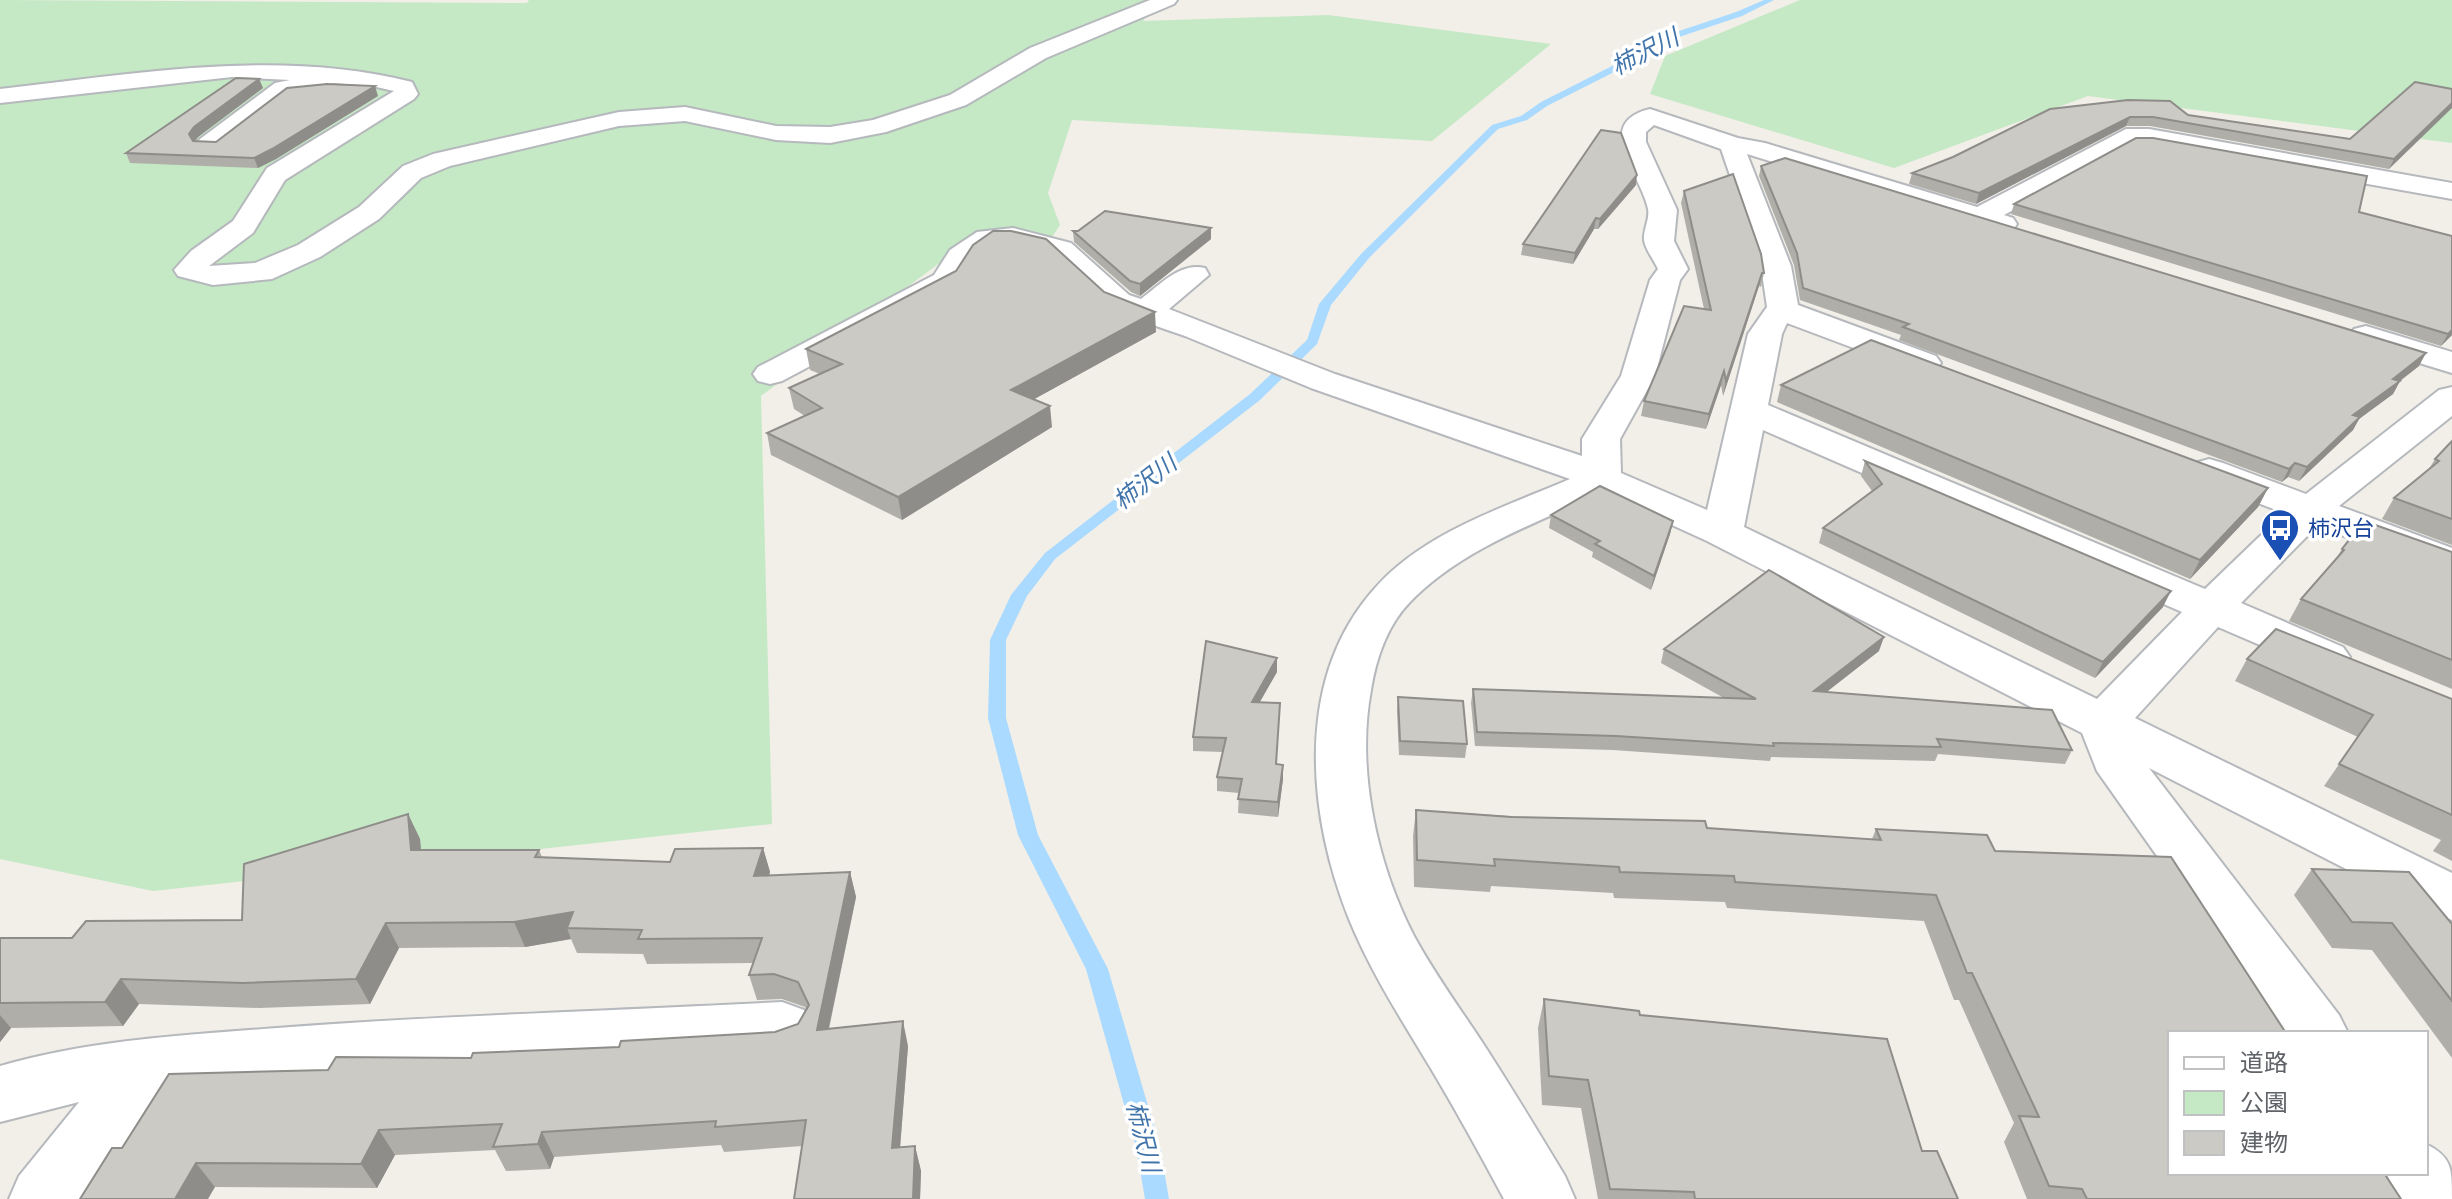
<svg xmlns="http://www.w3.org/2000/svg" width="2452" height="1199" viewBox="0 0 2452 1199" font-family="Overpass,'Noto Sans JP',sans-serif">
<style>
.green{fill:#c5e8c5}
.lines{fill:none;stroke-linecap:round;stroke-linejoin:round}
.stream{fill:#aadaff;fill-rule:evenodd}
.minor-casing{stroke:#b5b8bc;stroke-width:4}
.minor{fill:#fff;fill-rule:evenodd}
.wall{fill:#afaea9}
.shaded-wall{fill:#8f8d8a}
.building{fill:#cccac5;stroke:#8f8d8a;stroke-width:2}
.labels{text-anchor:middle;stroke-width:7;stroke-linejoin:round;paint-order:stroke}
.transit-label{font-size:22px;fill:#164399;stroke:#fff;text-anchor:start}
.water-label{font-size:24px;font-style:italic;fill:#4174aa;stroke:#fff}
</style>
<rect width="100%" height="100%" fill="#f1efe8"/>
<g class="green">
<path d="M0 0 527 3 529 0H1159L1143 21 1328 15 1551 44 1432 141 1072 120 1048 193 1060 225 1050 240 965 244 761 396 772 824 153 891 0 859Z"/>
<path d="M1800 0H2452V143L2088 96 1894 168 1650 94 1665 56Z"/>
</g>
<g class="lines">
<path class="stream" d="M1764 0H1774L1742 16 1658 44 1630 64 1547 106 1527 120 1498 129 1369 258 1331 305 1317 344 1260 400 1055 559 1027 596 1006 640V718L1038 835 1108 969 1160 1147 1169 1199H1145L1136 1147 1086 969 1018 835 988 718 990 640 1011 595 1045 553 1250 394 1307 340 1319 304 1361 254 1492 125 1521 116 1541 102 1624 60 1652 40 1736 12Z"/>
<g class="minor-casing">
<g id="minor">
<path d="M1150 0H1177L1174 4 1046 58 966 105 886 132 830 143 776 140 685 121 619 126 450 166 421 178 379 219 320 257 272 279 213 285 178 276 174 270 191 251 233 221 267 168 394 91 372 86 332 83 330 90 289 94 218 149H200L196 144 200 139 275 83 290 80 232 77 0 103V89C136 74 277 48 412 82L418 94 414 99 285 180 253 233 209 266 255 263 298 245 359 207 403 166 433 154 619 112 685 107 776 126 830 127 873 120 950 95 1030 48Z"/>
<path d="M1650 109 1738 138 1765 143 1977 207 2126 129H2149L2452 183V199L2149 145H2131L2004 215 2013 218 2017 224 2013 230 2003 233 1747 154 1791 266 1798 305 1936 356 1941 363 1936 370 1924 373 1912 370 1787 323 1782 334 1768 405 2205 589 2284 513 2195 479 2190 471 2195 463 2209 459 2223 463 2306 494 2439 390 2452 387V416L2339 506 2452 548V576L2317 526 2241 603 2343 647 2350 657 2343 667 2327 672 2311 667 2218 627 2135 718 2452 873V920L2432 913 2149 768 2339 1015 2348 1033H2282L2097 771 2082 733 1707 541 1602 493C1536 523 1461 549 1409 603 1387 626 1376 659 1371 690 1356 770 1377 864 1414 936 1435 975 1462 1011 1486 1048 1513 1090 1539 1133 1565 1176L1575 1199H1504C1481 1156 1458 1114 1433 1072 1403 1022 1371 973 1349 919 1307 813 1294 677 1376 587 1425 532 1505 507 1570 479L1311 388 1185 336 1107 309 1049 255 1013 246 994 247 973 262 957 288 782 381 770 384 758 381 753 374 758 367 934 275 950 250 977 232 1013 228 1071 243 1129 295 1141 299C1160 285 1180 262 1205 268L1209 275 1169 309 1335 374 1582 456V439L1621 376 1650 280 1658 269C1654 260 1645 249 1644 240 1643 230 1650 219 1648 209 1642 176 1591 123 1650 109ZM1654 125 1721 149 1761 266 1767 307 1748 334 1707 510 1621 473 1620 439 1655 376 1680 280 1688 269 1674 241 1677 210 1646 142V132ZM1763 430 2182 612 2097 699 1744 527Z"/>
<path d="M2366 326 2452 352V373L2354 343 2349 336 2354 329Z"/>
<path d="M782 1002 804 1010 813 1028 804 1046 782 1054 383 1074 164 1091 84 1199H9L19 1176 79 1102 0 1122V1066C91 1040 184 1035 277 1028 445 1015 614 1011 782 1002Z"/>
<path d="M2426 1144C2452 1157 2452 1168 2452 1199H2399L2386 1173H2426Z"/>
</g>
</g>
<use href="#minor" class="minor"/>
</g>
<g class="wall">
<path d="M259 79 263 88 198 137 195 141 216 142 378 96 276 159 258 168 130 163 126 153Z"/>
<path d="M2452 89 2389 169 2150 126H2126L1976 204 1909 184 1912 173 1953 157 2050 109 2188 115 2350 139Z"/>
<path d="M1761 166 2419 366 2400 381 2393 394 2359 419 2353 430 2299 481 2288 477 2282 482 1899 340 1901 335 1800 300 1794 265 1759 176Z"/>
<path d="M1636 185 1598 229H1594L1573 264 1521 255 1523 244Z"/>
<path d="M1684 191 1764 273 1761 287 1759 286 1723 396 1721 385 1706 429 1641 416 1644 401 1704 309 1681 203Z"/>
<path d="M2014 204 2359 212 2452 335 2441 346 2011 214Z"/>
<path d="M1073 231 1211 239 1140 296 1131 292 1074 242Z"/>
<path d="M956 271 1104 292 1156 332 1034 399 1052 427 902 520 771 455 767 433 805 416 794 409 789 388 820 374 810 370 806 349Z"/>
<path d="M1781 385 2268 488 2258 507 2190 579 1777 402Z"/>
<path d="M2452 441V545L2382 519 2394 498 2429 469 2435 459Z"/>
<path d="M1865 461 2163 607 2095 678 1819 543 1823 528 1872 491 1861 476Z"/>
<path d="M1551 515 1673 521 1670 534 1651 590 1592 557 1593 552 1549 528Z"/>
<path d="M2342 549 2452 552V689L2289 621 2301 599 2334 562Z"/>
<path d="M1664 649 1879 651 1826 692 2072 750 2065 764 1938 754 1935 761 1771 757 1770 761 1613 750 1475 746 1471 703 1473 689 1724 698 1661 663Z"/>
<path d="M1277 658V672L1259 702 1277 764 1283 765V779L1278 817 1238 813 1239 793 1217 791V777L1223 752 1193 751V737Z"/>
<path d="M2247 659 2452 699V861L2433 851 2441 840 2324 786 2358 737 2235 681Z"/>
<path d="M1398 697 1467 744 1465 758 1399 755 1397 711Z"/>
<path d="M1416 810 1872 839 1876 829 1995 851 2170 1033 2401 1199H2027L2004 1142 2014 1123 1959 1000H1954L1924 921 1727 908 1725 902 1614 898 1613 893 1491 886 1490 892 1414 887 1413 836Z"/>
<path d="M408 814 420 839 421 850H539L542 857 670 862 763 848 770 872 769 876 850 872 856 897 829 1029 908 1046 900 1148 915 1146 921 1171 920 1199H794L802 1146 724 1152 721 1145 554 1157 550 1169 506 1171 495 1150 395 1155 377 1188 215 1187 122 1148 328 1070 619 1047 775 1032 798 1024 806 1009 805 1007 782 999 757 1000 749 975 753 963 647 964 643 954 577 953 571 939 525 947 399 948 370 1004 259 1008 139 1004 123 1026 11 1028 0 1042V938H72L242 920Z"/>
<path d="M2312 869 2452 924V1058L2372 950 2332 948 2294 895Z"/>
<path d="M1544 999 1640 1015 1922 1151 1958 1199H1598L1581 1108 1542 1105 1538 1028Z"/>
</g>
<g class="shaded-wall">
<path d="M259 79 263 88 198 137 193 144 189 134 194 127Z"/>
<path d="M375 86 378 96 276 159 258 168 254 158Z"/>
<path d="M2452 103V108L2389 169 2394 159Z"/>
<path d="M2130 117 2126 126 1976 204 1979 193Z"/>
<path d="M1637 175 1636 185 1598 229 1600 219Z"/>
<path d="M1596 218 1594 229 1573 264 1575 253Z"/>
<path d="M1211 228V239L1140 296V284Z"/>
<path d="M1762 273 1759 286 1723 396 1726 381Z"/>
<path d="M1155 312 1156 332 1013 411 1011 390Z"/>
<path d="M2452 330V335L2441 346 2448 334Z"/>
<path d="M2426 353 2419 366 2392 387 2400 381 2393 394 2359 419 2353 430 2299 481 2307 467 2353 415 2393 379Z"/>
<path d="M1724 371 1721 385 1706 429 1709 414Z"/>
<path d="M1050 406 1052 427 902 520 898 497Z"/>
<path d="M2295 463 2288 477 2282 482 2289 469Z"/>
<path d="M2268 488 2258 507 2190 579 2200 560Z"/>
<path d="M1673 521 1670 534 1651 590 1654 576Z"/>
<path d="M2171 591 2163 607 2095 678 2103 662Z"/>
<path d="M1884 637 1879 651 1810 705 1814 691Z"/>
<path d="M1277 658V672L1252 716V702Z"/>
<path d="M1283 765V779L1278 817V802Z"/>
<path d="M408 814 420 839 423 875 411 850Z"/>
<path d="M763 848 770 872 761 901 754 876Z"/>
<path d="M850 872 856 897 823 1055 817 1030Z"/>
<path d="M573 912 567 928 571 939 525 947 514 922Z"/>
<path d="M386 923 399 948 370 1004 356 979Z"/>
<path d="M121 979 139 1004 123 1026 105 1002Z"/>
<path d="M0 1015 11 1028 0 1042Z"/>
<path d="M903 1021 908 1046 898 1173 892 1148Z"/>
<path d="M379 1130 395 1155 377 1188 361 1164Z"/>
<path d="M542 1132 554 1157 550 1169 538 1144Z"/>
<path d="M915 1146 921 1171 920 1199H913Z"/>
<path d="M196 1163 215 1187 208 1199H175Z"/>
</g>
<g class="building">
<path d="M236 78 259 79 194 127 189 134 193 141 216 142 287 88 327 84 375 86 272 149 254 158 126 153Z"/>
<path d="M2415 82 2452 89V103L2394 159 2153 117H2130L1979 193 1912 173 1953 157 2050 109 2128 100 2170 101 2188 115 2350 139Z"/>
<path d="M1601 130 1621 133 1637 175 1600 219 1596 218 1575 253 1523 244Z"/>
<path d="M2136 138H2153L2367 176 2359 212 2452 236V330L2448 334 2014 204Z"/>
<path d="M1785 158 2426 353 2393 379 2400 381 2353 415 2360 417 2307 467 2295 463 2289 469 1903 327 1909 324 1803 288 1797 253 1761 166Z"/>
<path d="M1733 174 1761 254 1764 273H1762L1726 381 1724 371 1709 414 1644 401 1684 306 1711 310 1684 191Z"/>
<path d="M1105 211 1211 228 1140 284 1130 281 1073 231H1078Z"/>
<path d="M993 231H1011L1046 239 1104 292 1155 312 1011 390 1050 406 898 497 767 433 822 408 789 388 842 364 806 349 956 271 973 245Z"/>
<path d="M1871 340 2268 488 2200 560 1781 385Z"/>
<path d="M2452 441V519L2394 498 2439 461 2435 459Z"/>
<path d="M1865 461 2171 591 2103 662 1823 528 1882 484Z"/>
<path d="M1600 486 1673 521 1654 576 1595 544 1600 541 1551 515Z"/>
<path d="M2364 521 2452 552V660L2301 599 2344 550 2342 549Z"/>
<path d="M1769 570 1884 637 1814 691 2052 710 2072 750 1937 739 1941 747 1773 743 1774 746 1616 736 1477 732 1473 689 1756 699 1664 649Z"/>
<path d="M2276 629 2452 699V815L2339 764 2373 715 2247 659Z"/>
<path d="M1206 641 1277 658 1252 702 1280 703 1276 764 1283 765 1278 802 1238 799 1242 779 1217 777 1226 738 1193 737Z"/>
<path d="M1398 697 1463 701 1467 744 1400 741Z"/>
<path d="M1416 810 1511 817 1705 821 1707 828 1881 840 1876 829 1987 835 1995 851 2171 857 2286 1033H2170V1173H2384L2401 1199H2087L2082 1189 2049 1186 2019 1116 2039 1117 1972 973H1967L1936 895 1735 882 1734 876 1620 872 1619 867 1494 859 1495 866 1417 860Z"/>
<path d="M408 814 411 850H539L535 857 670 862 675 849 763 848 754 876 850 872 817 1030 903 1021 892 1148 915 1146 913 1199H794L806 1120 715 1127 716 1121 542 1132 538 1144 493 1147 502 1124 379 1130 361 1164 196 1163 175 1199H80L112 1148H122L169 1074 328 1070 336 1057 471 1058 473 1053 619 1047 621 1041 775 1032 798 1024 809 1005 798 982 774 974 749 975 762 938 638 939 642 930 567 928 573 912 514 922 386 923 356 979 243 983 121 979 105 1002 0 1003V938H72L86 921 242 920 244 864Z"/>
<path d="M2312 869 2409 872 2452 924V1001L2392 923 2352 922Z"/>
<path d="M1544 999 1639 1011 1640 1015 1887 1039 1922 1151H1937L1958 1199H1695L1694 1192 1610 1189 1588 1080 1549 1076Z"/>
</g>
<defs>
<g id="bus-pin" transform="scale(2)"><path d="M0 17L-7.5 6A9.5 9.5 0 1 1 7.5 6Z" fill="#1a4fb4" stroke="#fff"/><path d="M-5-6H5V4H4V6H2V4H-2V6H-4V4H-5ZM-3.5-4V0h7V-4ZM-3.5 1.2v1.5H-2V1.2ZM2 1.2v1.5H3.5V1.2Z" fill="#fff"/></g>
</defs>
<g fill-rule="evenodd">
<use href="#bus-pin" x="2280" y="528"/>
</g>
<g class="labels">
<g class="transit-label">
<text x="2308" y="536">柿沢台</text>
</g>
<g class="water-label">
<text transform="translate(1645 52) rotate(-27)" y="8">柿沢川</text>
<text transform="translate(1145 482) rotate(-38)" y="8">柿沢川</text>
<text transform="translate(1143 1137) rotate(76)" y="8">柿沢川</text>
</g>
</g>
<rect x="2168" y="1031" width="260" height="144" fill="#ffffff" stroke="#bfc1c3" stroke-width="2"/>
<rect x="2184" y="1057" width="40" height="12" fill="#ffffff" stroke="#bfc1c3" stroke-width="2"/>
<text x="2240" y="1071" font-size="24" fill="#5f6368">道路</text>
<rect x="2184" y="1091" width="40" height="24" fill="#c5e8c5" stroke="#bfc1c3" stroke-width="2"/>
<text x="2240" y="1111" font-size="24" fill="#5f6368">公園</text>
<rect x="2184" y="1131" width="40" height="24" fill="#cccac5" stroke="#bfc1c3" stroke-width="2"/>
<text x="2240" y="1151" font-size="24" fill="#5f6368">建物</text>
</svg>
